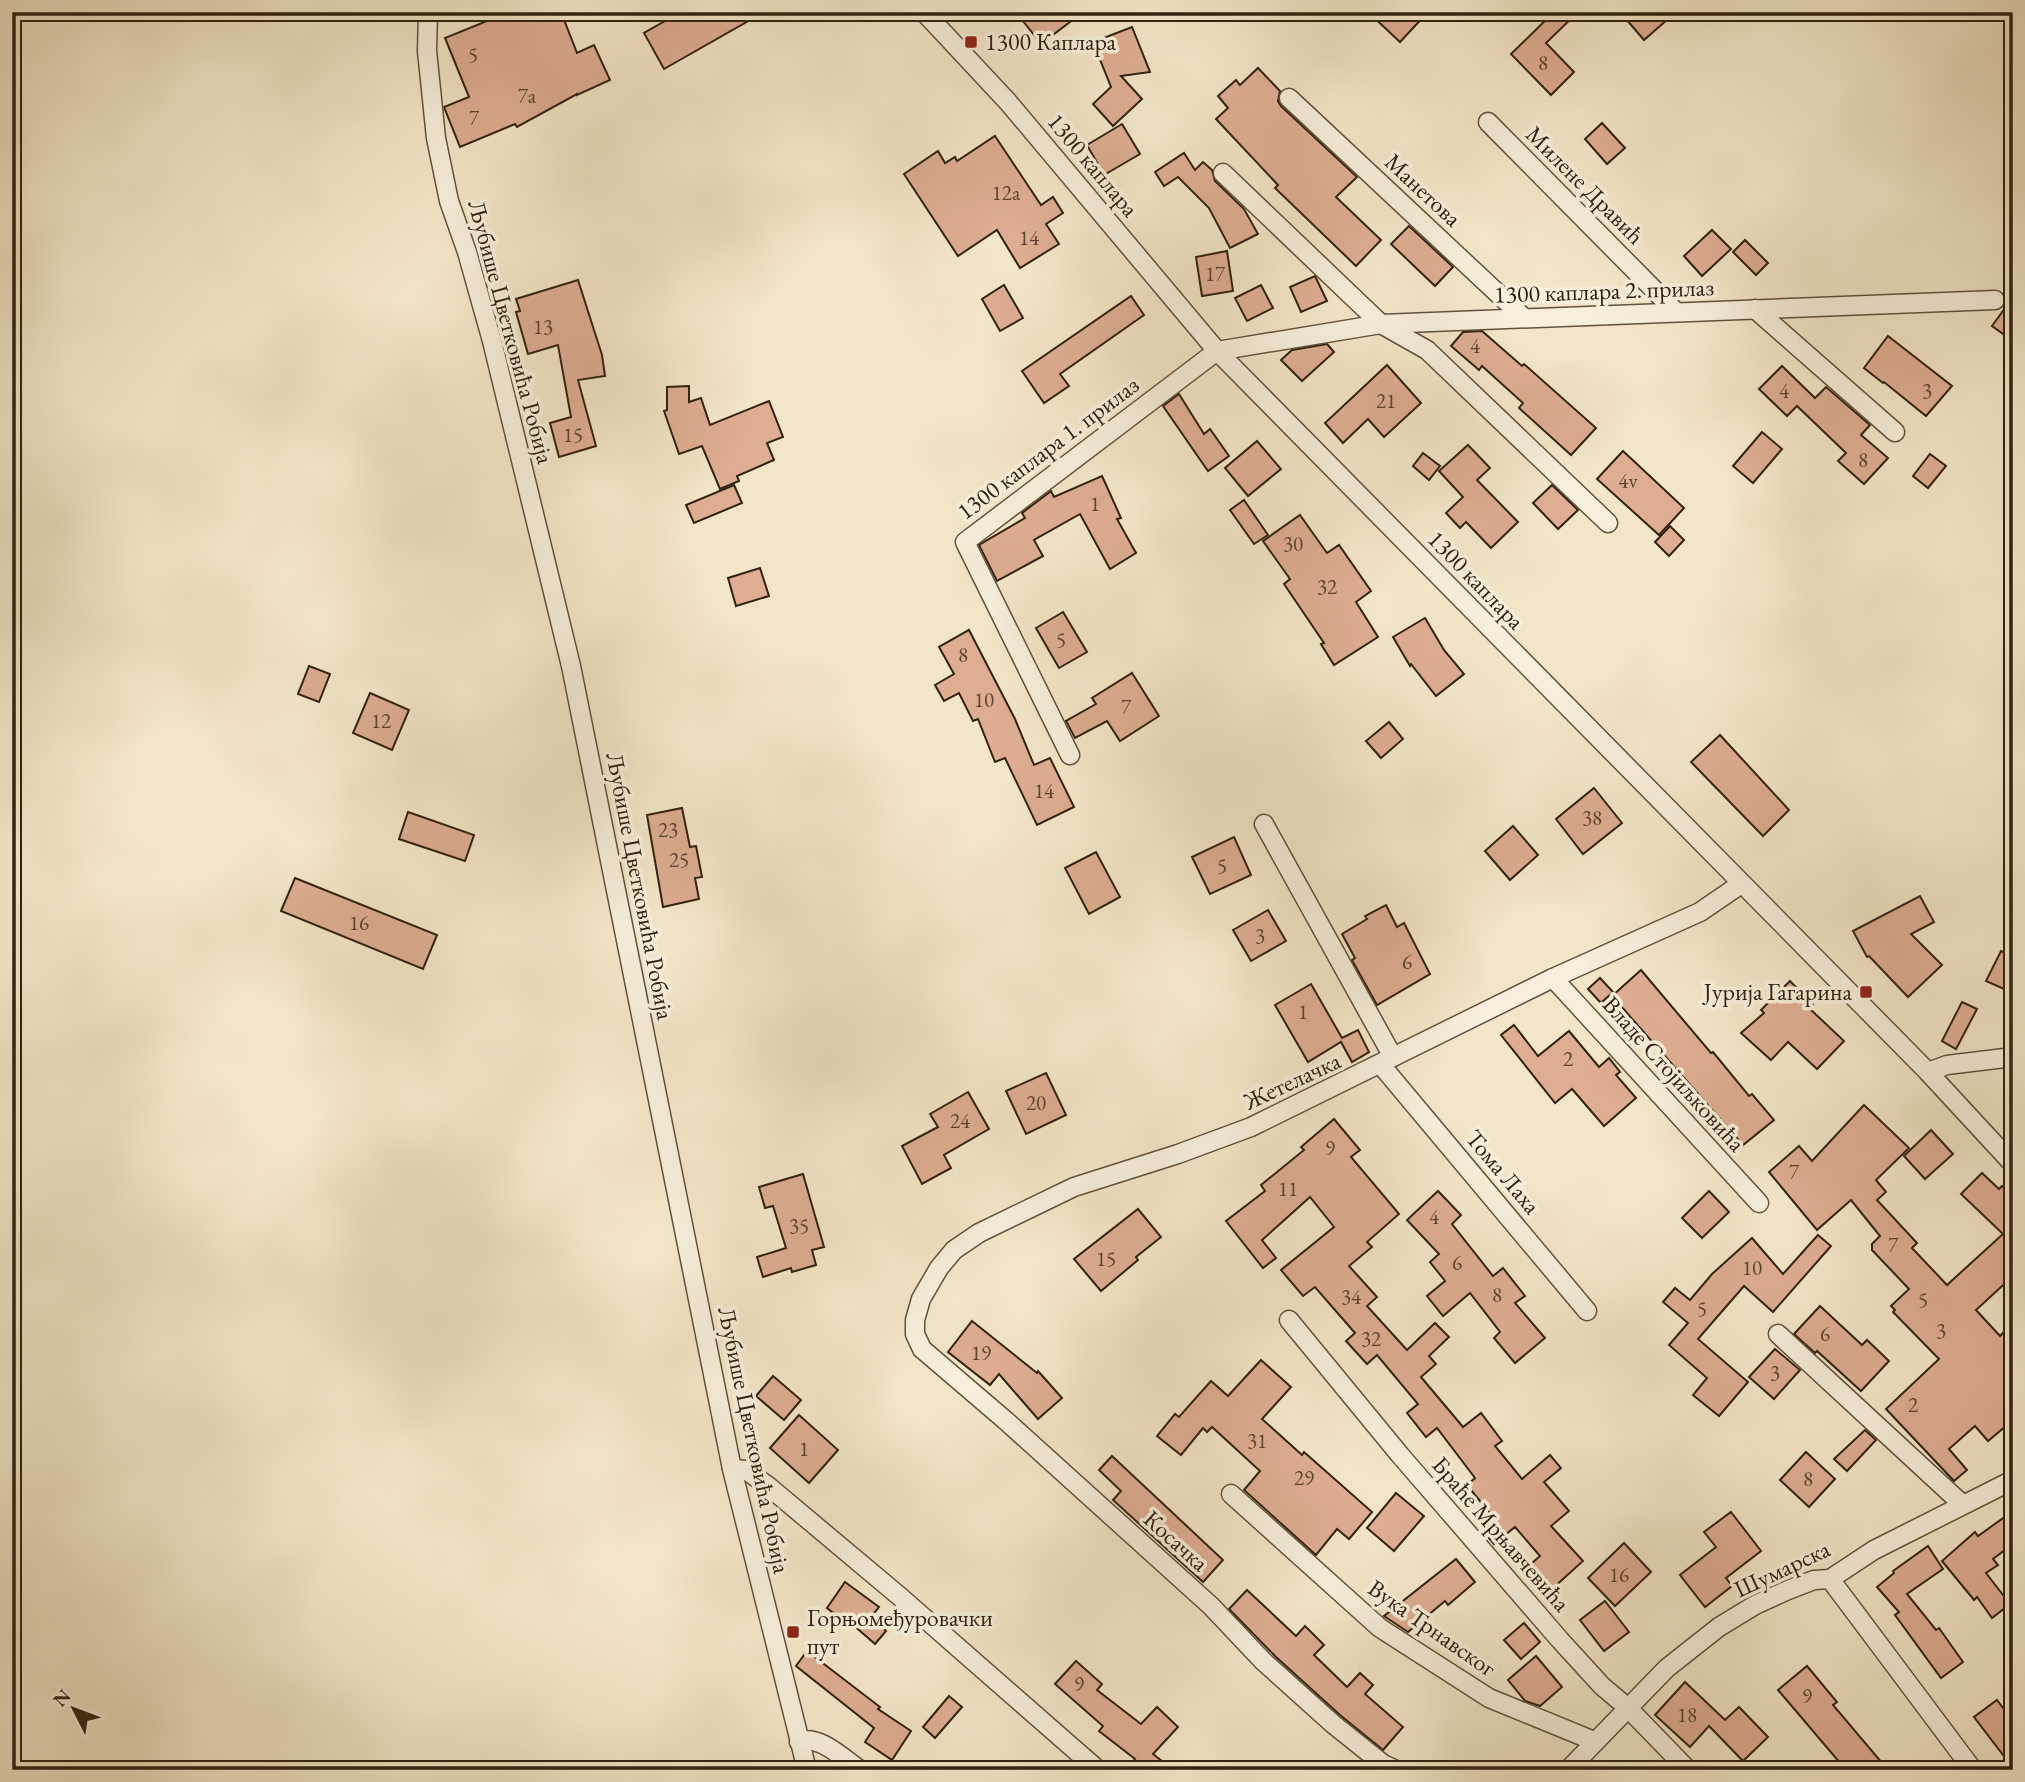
<svg xmlns="http://www.w3.org/2000/svg" width="2025" height="1782" viewBox="0 0 2025 1782" font-family="'EB Garamond',serif">
<style>
.building{fill:#dead92;stroke:#31210f;stroke-width:2}
.lines{fill:none;stroke-linecap:round;stroke-linejoin:round}
.minor-casing{stroke:#62523d;stroke-width:21}
.minor{stroke:#f7efdb;stroke-width:18}
.poi-dot{fill:#8f2418;stroke:#f7efdb;stroke-width:2.5}
.labels{text-anchor:middle;stroke-width:7;stroke-linejoin:round;paint-order:stroke}
.number-label{font-size:21px;fill:#5c4430}
.poi-label{font-size:24px;fill:#31210f;stroke:#f7efdb;text-anchor:start}
.street-label{font-size:24px;fill:#31210f;stroke:#f7efdb}
</style>
<rect width="100%" height="100%" fill="#f3e6c8"/>
<filter id="stains"><feTurbulence type="fractalNoise" baseFrequency=".00286" numOctaves="4"/><feColorMatrix values="0 0 0 0 .2 0 0 0 0 .09 0 0 0 0 .02 0 0 0 .5 -.17"/></filter>
<radialGradient id="worn" r=".72"><stop offset=".6" stop-color="#630" stop-opacity="0"/><stop offset="1" stop-color="#630" stop-opacity=".3"/></radialGradient>
<g class="building">
<path d="M509 12H561L577 53 594 45 610 80 577 95V94L517 127 515 124 460 147 444 107 469 97 445 38Z"/>
<path d="M681 12H764L664 69 644 33Z"/>
<path d="M1016 12H1083L1041 44Z"/>
<path d="M1368 12H1428L1400 42Z"/>
<path d="M1554 12H1578L1546 43 1574 72 1551 95 1511 54Z"/>
<path d="M1620 12H1676L1644 40Z"/>
<path d="M1132 27 1150 72 1121 76 1142 99 1113 126 1093 104 1111 87 1093 42Z"/>
<path d="M1258 68 1280 91 1278 101 1281 106 1357 177 1336 197 1381 240 1356 266 1275 188 1278 185 1216 119 1228 108 1218 96 1236 80 1240 85Z"/>
<path d="M1602 123 1625 148 1607 164 1585 139Z"/>
<path d="M1122 124 1140 154 1104 175 1087 145Z"/>
<path d="M995 136 1041 205 1053 197 1063 213 1046 224 1059 244 1020 268 997 230 958 256 904 174 938 151 945 163 955 157 957 161Z"/>
<path d="M1184 153 1195 170 1203 162 1212 170 1215 181 1244 209 1258 234 1230 248 1209 208 1178 177 1164 186 1155 172Z"/>
<path d="M1409 226 1453 267 1435 286 1391 244Z"/>
<path d="M1712 230 1731 249 1702 276 1684 256Z"/>
<path d="M1745 240 1768 263 1756 275 1733 252Z"/>
<path d="M1227 251 1233 291 1202 296 1196 257Z"/>
<path d="M1315 276 1327 301 1301 312 1290 287Z"/>
<path d="M578 280 602 355 605 376 578 380 596 446 559 457 550 423 571 417 558 345 528 354 516 312 520 311 516 299Z"/>
<path d="M1004 285 1023 318 1000 331 982 299Z"/>
<path d="M1261 285 1273 308 1247 321 1235 298Z"/>
<path d="M1131 296 1144 315 1060 374 1069 386 1044 403 1022 371Z"/>
<path d="M2013 297V341L1992 326Z"/>
<path d="M1482 331 1522 366 1524 364 1596 428 1571 455 1519 408 1523 403 1482 366 1479 370 1451 346 1463 332Z"/>
<path d="M1888 336 1952 386 1926 416 1884 382 1883 383 1864 368Z"/>
<path d="M1327 344 1334 352 1302 381 1281 360 1292 350Z"/>
<path d="M1387 365 1421 403 1384 437 1368 419 1343 443 1325 423Z"/>
<path d="M1782 366 1815 398 1826 387 1870 425 1861 435 1888 458 1864 484 1838 461 1846 453 1797 406 1787 416 1759 389Z"/>
<path d="M689 386V402L701 398 710 425 769 401 783 437 767 443 774 460 737 476 739 481 720 489 702 446 679 454 664 411 667 410V387Z"/>
<path d="M1179 394 1204 434 1210 429 1229 456 1208 471 1163 406Z"/>
<path d="M1762 432 1782 449 1753 483 1733 466Z"/>
<path d="M1257 441 1281 469 1248 496 1225 468Z"/>
<path d="M1468 445 1490 468 1477 480 1518 522 1491 548 1466 522 1460 528 1446 513 1463 497 1439 471Z"/>
<path d="M1623 451 1684 508 1659 535 1597 479Z"/>
<path d="M1423 453 1440 466 1429 480 1413 466Z"/>
<path d="M1930 454 1946 466 1928 488 1913 476Z"/>
<path d="M1102 476 1121 518 1117 519 1136 553 1110 569 1080 514 1034 540 1043 556 997 581 979 545 1025 518 1022 513 1051 491 1054 497Z"/>
<path d="M734 485 742 503 694 523 686 505Z"/>
<path d="M1552 485 1578 510 1558 529 1533 503Z"/>
<path d="M1244 500 1268 535 1254 544 1230 510Z"/>
<path d="M1300 515 1327 553 1339 545 1371 591 1356 602 1378 637 1334 665 1321 644 1324 643 1284 584 1290 579 1263 541Z"/>
<path d="M1670 526 1684 540 1669 556 1655 542Z"/>
<path d="M760 568 769 596 736 606 728 578Z"/>
<path d="M1063 612 1087 652 1059 668 1036 628Z"/>
<path d="M1425 618 1444 650 1464 674 1436 696 1411 664 1410 666 1393 637Z"/>
<path d="M969 630 1015 719 1034 765 1050 758 1074 807 1037 825 1005 758 995 762 978 719 973 721 959 693 944 701 935 685 954 674 939 647Z"/>
<path d="M309 666 330 674 319 702 298 694Z"/>
<path d="M1132 673 1159 716 1120 741 1107 721 1075 738 1066 721 1096 704 1092 698Z"/>
<path d="M370 693 409 710 392 750 353 733Z"/>
<path d="M1389 722 1403 739 1381 758 1366 741Z"/>
<path d="M1720 735 1789 810 1763 836 1691 762Z"/>
<path d="M1594 788 1622 823 1583 854 1556 819Z"/>
<path d="M682 808 690 847 696 846 702 877 695 878 699 899 663 907 647 815Z"/>
<path d="M408 812 474 835 465 861 399 839Z"/>
<path d="M1513 826 1538 855 1510 880 1485 851Z"/>
<path d="M1234 837 1251 875 1210 894 1192 857Z"/>
<path d="M1096 852 1120 897 1089 914 1065 868Z"/>
<path d="M295 878 437 935 423 969 281 911Z"/>
<path d="M1920 896 1934 922 1911 934 1942 965 1908 997 1869 956 1867 957 1853 931Z"/>
<path d="M1386 905 1397 927 1404 923 1430 974 1377 1005 1352 960 1355 958 1342 934 1367 919 1365 916Z"/>
<path d="M1268 910 1286 941 1251 961 1233 930Z"/>
<path d="M2001 951 2013 957V993L1986 981Z"/>
<path d="M1641 970 1711 1053 1713 1052 1749 1096 1752 1094 1774 1120 1743 1145 1612 996Z"/>
<path d="M1600 978 1613 992 1601 1003 1588 989Z"/>
<path d="M1790 981 1813 1005 1809 1008 1844 1041 1817 1069 1788 1042 1771 1060 1741 1033 1764 1013 1761 1010Z"/>
<path d="M1311 984 1342 1038 1358 1030 1369 1052 1352 1062 1341 1042 1308 1062 1275 1005Z"/>
<path d="M1962 1002 1977 1009 1956 1049 1942 1041Z"/>
<path d="M1514 1025 1538 1056 1569 1031 1599 1067 1609 1058 1620 1072 1616 1075 1636 1098 1604 1126 1572 1089 1555 1103 1501 1035Z"/>
<path d="M1046 1073 1066 1115 1026 1134 1006 1091Z"/>
<path d="M968 1092 989 1129 944 1155 951 1168 922 1184 902 1146 938 1127 930 1114Z"/>
<path d="M1864 1105 1909 1148 1876 1180 1886 1192 1877 1200 1917 1243 1912 1248 1947 1285 2003 1234 1961 1194 1982 1173 1999 1189 2002 1186 2013 1197V1276L1976 1310 2000 1336 2003 1333 2013 1342V1420L1988 1441 1975 1426 1949 1449 1967 1470 1954 1481 1886 1409 1939 1359 1893 1312 1895 1310 1891 1306 1909 1289 1872 1250V1244L1880 1236 1851 1200 1817 1230 1769 1172 1799 1146 1812 1161Z"/>
<path d="M1334 1119 1360 1150 1351 1157 1399 1214 1367 1242 1372 1247 1349 1266 1377 1297 1367 1306 1407 1350 1435 1323 1449 1337 1429 1356 1436 1364 1421 1377 1463 1427 1481 1413 1502 1441 1495 1446 1522 1479 1550 1455 1561 1468 1544 1482 1569 1511 1551 1526 1583 1561 1553 1588 1531 1564 1540 1556 1515 1527 1494 1544 1483 1531 1496 1521 1467 1485 1475 1478 1437 1428 1426 1437 1407 1413 1418 1404 1377 1355 1367 1364 1346 1341 1355 1333 1315 1287 1303 1296 1281 1270 1334 1227 1310 1197 1262 1240 1276 1258 1263 1268 1226 1221 1265 1191 1261 1185 1304 1150 1301 1147Z"/>
<path d="M1931 1130 1953 1154 1925 1179 1904 1156Z"/>
<path d="M803 1174 824 1247 812 1250 816 1265 792 1272 791 1268 763 1277 757 1257 786 1248 773 1206 765 1208 759 1187Z"/>
<path d="M1438 1191 1461 1215 1452 1224 1493 1276 1503 1268 1525 1296 1515 1303 1545 1338 1515 1363 1494 1338 1500 1332 1470 1293 1443 1316 1427 1296 1445 1281 1430 1262 1439 1254 1407 1220Z"/>
<path d="M1709 1191 1729 1212 1702 1238 1682 1218Z"/>
<path d="M1138 1209 1161 1237 1136 1257 1138 1260 1101 1291 1074 1259Z"/>
<path d="M1818 1235 1831 1246 1773 1312 1744 1286 1698 1339 1748 1382 1719 1416 1693 1395 1707 1378 1669 1345 1688 1323 1663 1302 1675 1288 1690 1300 1712 1274 1752 1238 1783 1274Z"/>
<path d="M1820 1306 1862 1345 1867 1340 1889 1361 1861 1391 1817 1351 1815 1353 1794 1334Z"/>
<path d="M972 1321 1037 1373 1038 1371 1062 1398 1038 1419 999 1374 990 1385 948 1352Z"/>
<path d="M1775 1349 1800 1370 1774 1399 1749 1377Z"/>
<path d="M1261 1360 1291 1387 1262 1419 1302 1455 1304 1452 1372 1512 1349 1539 1337 1529 1316 1555 1244 1490 1260 1471 1212 1427 1207 1432 1203 1428 1181 1455 1157 1436 1175 1414 1179 1417 1211 1381 1228 1396Z"/>
<path d="M773 1376 801 1400 784 1420 756 1396Z"/>
<path d="M799 1415 838 1450 809 1483 770 1448Z"/>
<path d="M1865 1430 1876 1440 1847 1471 1834 1459Z"/>
<path d="M1806 1452 1835 1479 1809 1507 1780 1480Z"/>
<path d="M1112 1456 1223 1560 1203 1582 1113 1500 1121 1491 1099 1470Z"/>
<path d="M1396 1493 1424 1516 1394 1551 1367 1528Z"/>
<path d="M2013 1511V1544L1993 1559 1998 1565 1986 1573 2010 1604 1992 1618 1977 1597 1974 1600 1942 1561 1975 1532 1978 1536Z"/>
<path d="M1731 1512 1761 1551 1726 1578 1732 1586 1705 1607 1680 1575 1716 1547 1704 1532Z"/>
<path d="M1624 1543 1651 1572 1615 1606 1588 1578Z"/>
<path d="M1928 1546 1943 1569 1907 1594 1936 1630 1939 1628 1963 1662 1941 1678 1895 1615 1899 1612 1877 1587 1894 1573 1893 1571Z"/>
<path d="M1456 1559 1475 1582 1448 1605 1445 1601 1408 1632 1384 1616Z"/>
<path d="M845 1582 879 1607 871 1617 886 1631 875 1644 843 1616 841 1619 827 1608Z"/>
<path d="M1247 1590 1296 1636 1305 1626 1324 1645 1314 1655 1347 1687 1360 1673 1373 1685 1365 1694 1403 1727 1383 1750 1340 1715 1276 1657 1229 1609Z"/>
<path d="M1605 1601 1629 1632 1604 1651 1580 1620Z"/>
<path d="M1524 1623 1540 1642 1521 1659 1504 1640Z"/>
<path d="M807 1651 880 1707 878 1709 911 1731 892 1760 865 1742 874 1728 796 1666Z"/>
<path d="M1536 1656 1562 1687 1540 1706 1525 1701 1508 1680Z"/>
<path d="M1076 1661 1102 1684 1097 1690 1141 1724 1157 1707 1178 1727 1153 1754 1173 1770H1127L1135 1759 1099 1731 1103 1726 1055 1684Z"/>
<path d="M1807 1666 1837 1702 1833 1705 1888 1770H1846L1778 1690Z"/>
<path d="M1685 1682 1725 1720 1739 1707 1768 1737 1743 1761 1709 1726 1690 1747 1655 1715Z"/>
<path d="M949 1696 962 1707 935 1738 923 1727Z"/>
<path d="M1997 1700 2013 1721V1768L1974 1717Z"/>
</g>
<g class="lines">
<g class="minor-casing">
<g id="minor">
<path d="M428 12 427 51 436 138 449 201 467 252 492 341 571 666 732 1469 807 1770"/>
<path d="M924 12 1008 102 1217 351 1928 1072 2013 1164"/>
<path d="M1289 98 1524 318"/>
<path d="M1488 122 1676 312"/>
<path d="M1223 173 1381 324 1427 350 1608 523"/>
<path d="M1755 309 1895 432"/>
<path d="M1070 755 965 542 1217 351 1381 324 1995 300"/>
<path d="M1264 824 1393 1057"/>
<path d="M1553 978 1759 1203"/>
<path d="M1381 1065 1587 1311"/>
<path d="M1928 1072 1947 1065 2013 1057"/>
<path d="M1289 1320 1400 1455 1560 1640 1602 1686 1628 1708 1688 1770"/>
<path d="M1778 1334 1962 1504"/>
<path d="M732 1469 746 1470 768 1486 898 1595 1098 1770"/>
<path d="M1231 1494 1380 1628 1489 1698 1594 1741"/>
<path d="M1830 1579 1973 1770"/>
<path d="M799 1742C818 1733 845 1760 860 1770"/>
<path d="M1396 1770 1383 1764 1333 1724 1263 1661 1211 1606 1005 1420 922 1349 915 1334V1320L921 1299 939 1268 954 1250 979 1233 1074 1187 1178 1154 1251 1127 1553 978 1700 912 1741 884"/>
<path d="M1568 1770 1667 1668 1719 1627 1755 1605 1788 1590 1814 1580 1830 1579 1874 1550 2013 1480"/>
</g>
</g>
<use href="#minor" class="minor"/>
</g>
<g class="poi-dot">
<rect x="964" y="35" width="14" height="14" rx="3.5"/>
<rect x="1859" y="985" width="14" height="14" rx="3.5"/>
<rect x="786" y="1625" width="14" height="14" rx="3.5"/>
</g>
<g class="labels">
<g class="number-label">
<text x="473" y="62">5</text>
<text x="1543" y="70">8</text>
<text x="527" y="103">7a</text>
<text x="474" y="125">7</text>
<text x="1006" y="200">12a</text>
<text x="1029" y="245">14</text>
<text x="1215" y="281">17</text>
<text x="543" y="334">13</text>
<text x="1475" y="353">4</text>
<text x="1784" y="398">4</text>
<text x="1927" y="398">3</text>
<text x="1386" y="408">21</text>
<text x="573" y="442">15</text>
<text x="1863" y="467">8</text>
<text x="1628" y="488">4v</text>
<text x="1095" y="511">1</text>
<text x="1293" y="551">30</text>
<text x="1327" y="594">32</text>
<text x="1061" y="647">5</text>
<text x="963" y="662">8</text>
<text x="984" y="707">10</text>
<text x="1126" y="714">7</text>
<text x="381" y="728">12</text>
<text x="1044" y="798">14</text>
<text x="1592" y="825">38</text>
<text x="668" y="837">23</text>
<text x="679" y="867">25</text>
<text x="1222" y="873">5</text>
<text x="359" y="930">16</text>
<text x="1260" y="943">3</text>
<text x="1407" y="969">6</text>
<text x="1303" y="1019">1</text>
<text x="1568" y="1066">2</text>
<text x="1036" y="1110">20</text>
<text x="960" y="1128">24</text>
<text x="1330" y="1155">9</text>
<text x="1794" y="1179">7</text>
<text x="1288" y="1196">11</text>
<text x="1434" y="1224">4</text>
<text x="799" y="1233">35</text>
<text x="1893" y="1252">7</text>
<text x="1106" y="1266">15</text>
<text x="1457" y="1270">6</text>
<text x="1752" y="1275">10</text>
<text x="1497" y="1302">8</text>
<text x="1351" y="1304">34</text>
<text x="1923" y="1307">5</text>
<text x="1702" y="1316">5</text>
<text x="1941" y="1338">3</text>
<text x="1825" y="1341">6</text>
<text x="1371" y="1346">32</text>
<text x="981" y="1360">19</text>
<text x="1775" y="1380">3</text>
<text x="1913" y="1412">2</text>
<text x="1257" y="1448">31</text>
<text x="804" y="1456">1</text>
<text x="1304" y="1485">29</text>
<text x="1808" y="1486">8</text>
<text x="1619" y="1582">16</text>
<text x="1079" y="1691">9</text>
<text x="1807" y="1703">9</text>
<text x="1687" y="1722">18</text>
</g>
<g class="poi-label">
<text x="985" y="50">1300 Каплара</text>
<text x="1852" y="1000" text-anchor="end">Јурија Гагарина</text>
<text x="807" y="1626">Горњомеђуровачки<tspan x="807" dy="28">пут</tspan></text>
</g>
<g class="street-label">
<text transform="translate(1093 165) rotate(50)" y="8">1300 каплара</text>
<text transform="translate(1585 185) rotate(45)" y="8">Милене Дравић</text>
<text transform="translate(1423 190) rotate(43)" y="8">Манетова</text>
<text transform="translate(1604 291) rotate(-2)" y="8">1300 каплара 2. прилаз</text>
<text transform="translate(511 332) rotate(75)" y="8">Љубише Цветковића Робија</text>
<text transform="translate(1048 448) rotate(-37)" y="8">1300 каплара 1. прилаз</text>
<text transform="translate(1476 580) rotate(46)" y="8">1300 каплара</text>
<text transform="translate(640 886) rotate(79)" y="8">Љубише Цветковића Робија</text>
<text transform="translate(1674 1074) rotate(48)" y="8">Владе Стојиљковића</text>
<text transform="translate(1292 1081) rotate(-25)" y="8">Жетелачка</text>
<text transform="translate(1503 1172) rotate(50)" y="8">Тома Лаха</text>
<text transform="translate(754 1440) rotate(78)" y="8">Љубише Цветковића Робија</text>
<text transform="translate(1501 1534) rotate(49)" y="8">Браће Мрњавчевића</text>
<text transform="translate(1176 1541) rotate(42)" y="8">Косачка</text>
<text transform="translate(1782 1569) rotate(-25)" y="8">Шумарска</text>
<text transform="translate(1432 1628) rotate(35)" y="8">Вука Трнавског</text>
</g>
</g>
<rect width="2025" height="1782" fill="none" stroke="#f3e6c8" stroke-width="42"/>
<rect x="14" y="14" width="1997" height="1754" fill="none" stroke="#31210f" stroke-width="3.5"/>
<rect x="21" y="21" width="1983" height="1740" fill="none" stroke="#31210f" stroke-width="2"/>
<g transform="translate(74 1709) rotate(312)" stroke="#f7efdb" stroke-width="5" paint-order="stroke">
<path d="M0-5L12 26L0 18L-12 26Z" fill="#31210f"/>
<text y="-10" font-size="19" font-weight="bold" text-anchor="middle" fill="#31210f">N</text>
</g>
<rect width="100%" height="100%" filter="url(#stains)"/>
<rect width="100%" height="100%" fill="url(#worn)"/>
</svg>
